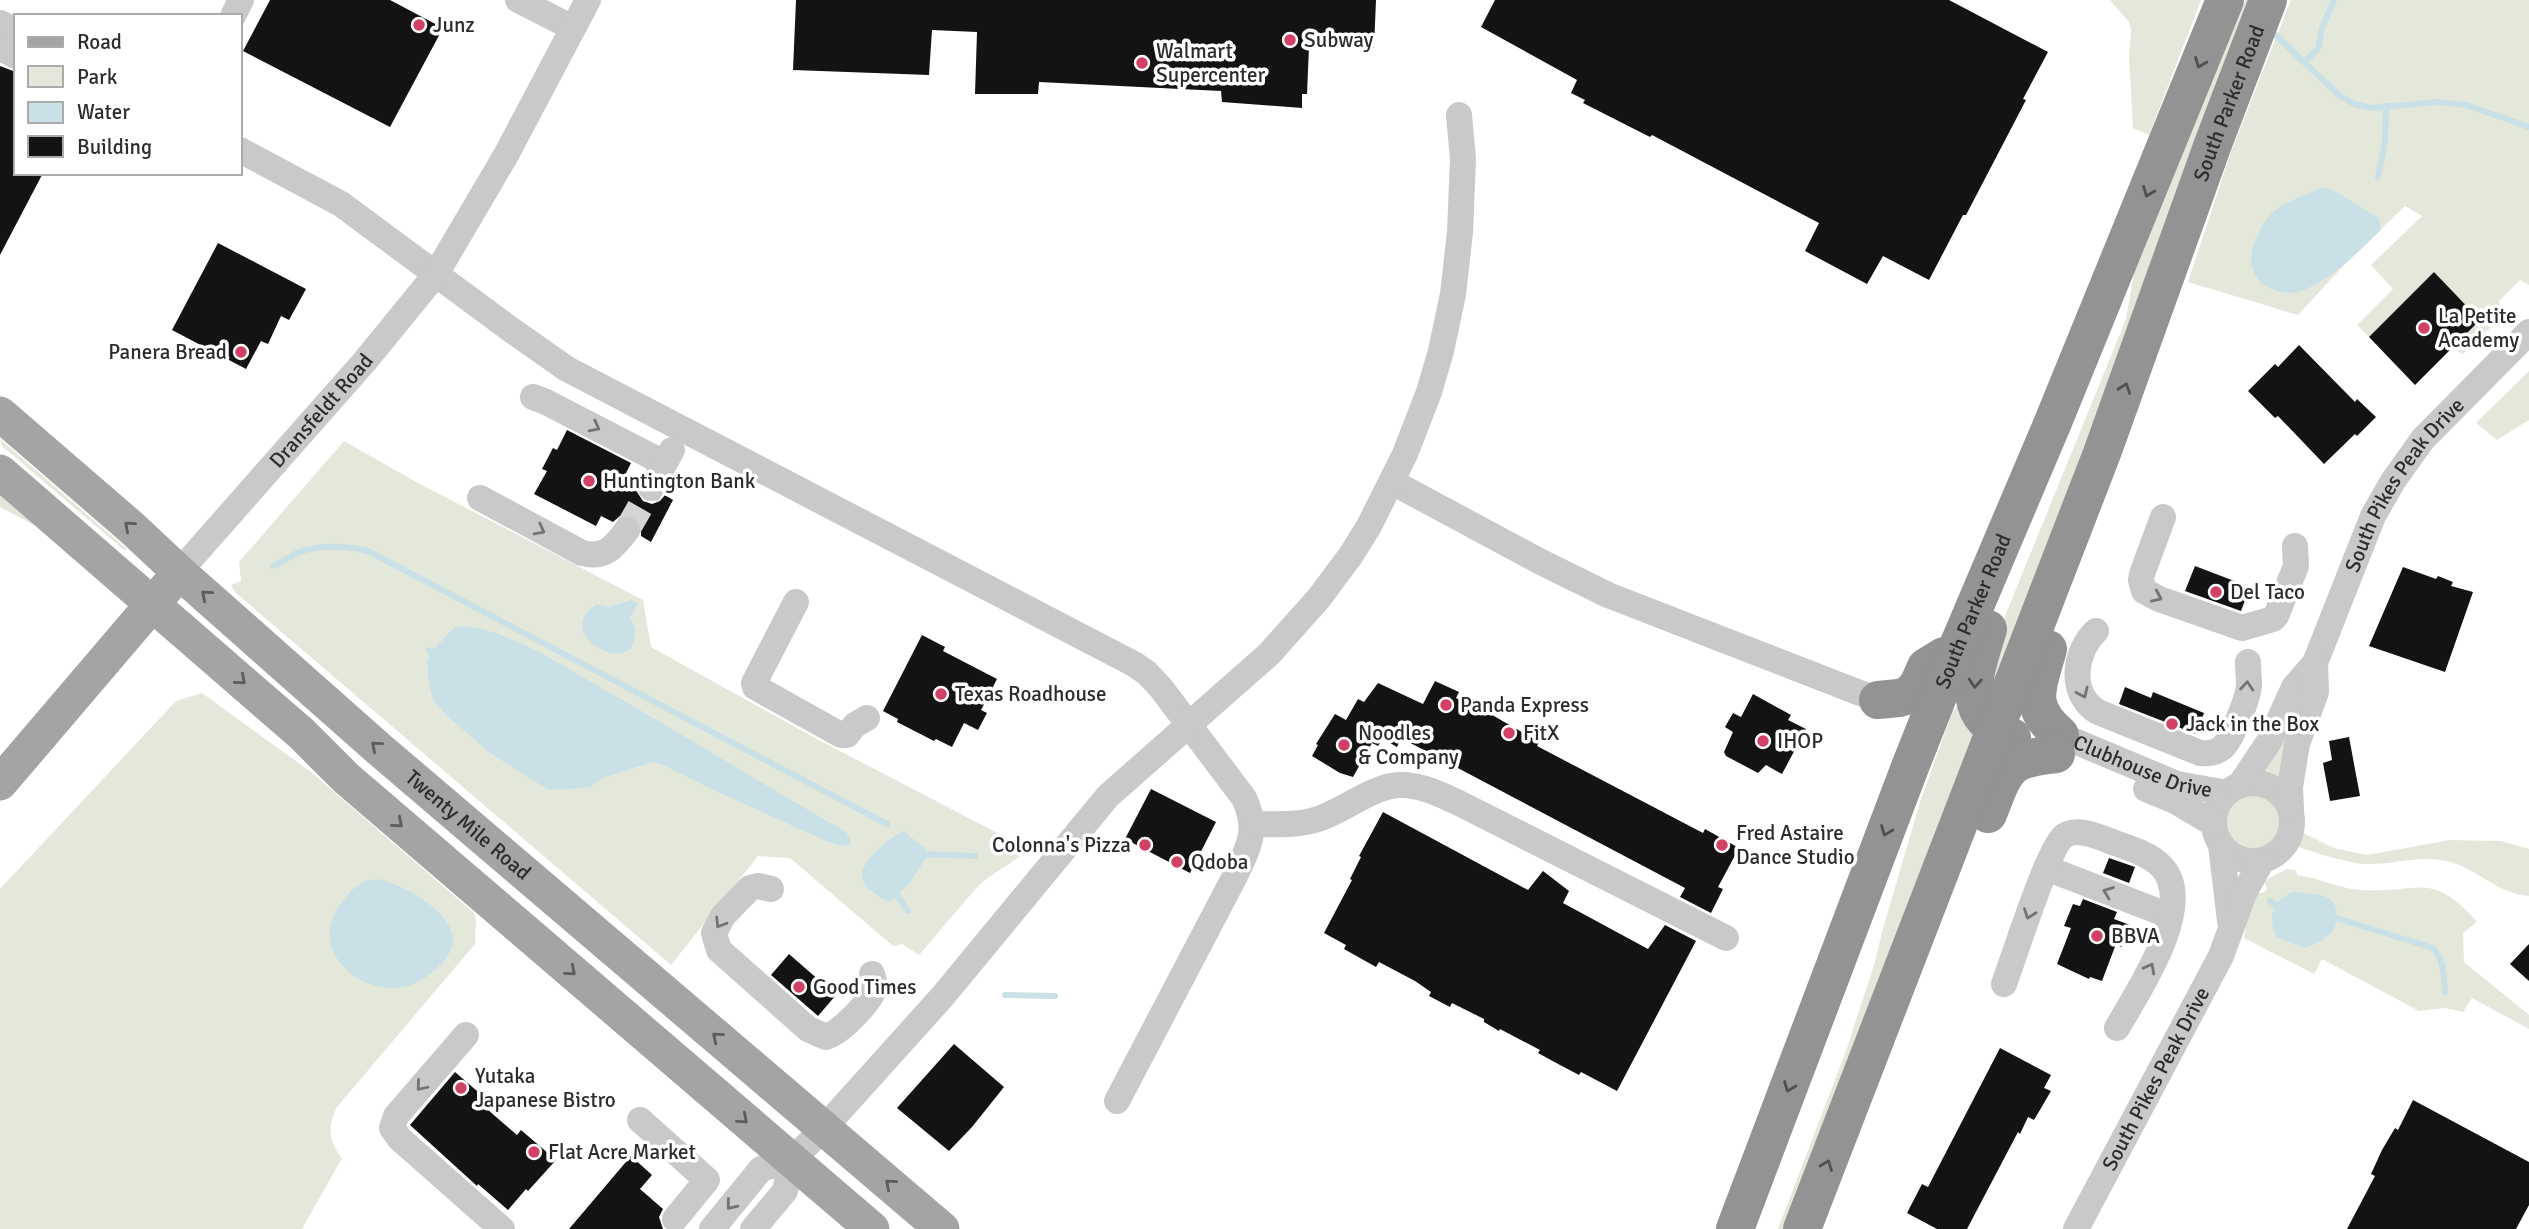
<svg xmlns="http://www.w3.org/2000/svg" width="2529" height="1229" viewBox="0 0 2529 1229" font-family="Signika,sans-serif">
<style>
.green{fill:#e4e8db}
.water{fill:#c8e0e6}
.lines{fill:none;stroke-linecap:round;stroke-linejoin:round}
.stream{stroke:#c8e0e6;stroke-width:6}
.building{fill:#131313}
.minor-tunnel{stroke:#d5d5d5;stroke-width:26;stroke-dasharray:26 13;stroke-linecap:butt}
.minor{stroke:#c9c9c9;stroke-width:26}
.major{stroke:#a4a4a4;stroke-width:35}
.highway{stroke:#939393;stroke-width:38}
.oneway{stroke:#505050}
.oneway2{stroke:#737373}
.oneway3{stroke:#5c5c5c}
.poi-dot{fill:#d14065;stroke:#fff;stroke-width:2.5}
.labels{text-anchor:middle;stroke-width:7;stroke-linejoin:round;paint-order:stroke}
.poi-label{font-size:21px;fill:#2c2c2c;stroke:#fff;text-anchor:start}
.street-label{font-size:21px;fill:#2c2c2c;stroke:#fff}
</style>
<rect width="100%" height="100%" fill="#fff"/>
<g class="green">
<path d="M2110 0H2201L2149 135 2133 128 2129 56 2131 30 2129 22Z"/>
<path d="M2245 0H2249L1991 697 1983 670 2126 319 2135 267Z"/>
<path d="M2291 0H2529V285L2520 280 2499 301V319L2463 354 2452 348 2480 320 2434 272 2369 337 2357 325 2393 289 2371 265 2422 216 2405 206 2346 263 2298 315 2188 282 2231 152Z"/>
<path d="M2529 371V420L2497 440 2476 423Z"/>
<path d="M0 439 127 549 124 550 2 446Z"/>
<path d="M344 441 418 483 643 600 651 647 817 739 1007 838 1026 851C1011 865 993 872 978 886L919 955 902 944 893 946 790 858 758 856 671 965 236 593 231 585 241 581 239 562Z"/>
<path d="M0 491 51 534 0 507Z"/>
<path d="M202 693 311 772 474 913 476 921 475 944 337 1107C327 1126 328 1141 342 1158L302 1229H0V889L176 701Z"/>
<path d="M1958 704 1970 713 1973 737 1784 1229H1778L1846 1051 1875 962 1882 932 1920 802 1952 713Z"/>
<path d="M2291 718 2280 783 2258 775Z"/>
<circle cx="2252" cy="822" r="30"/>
<path d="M2299 831 2334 848 2367 855 2450 840 2501 841 2529 849V896C2497 894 2476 867 2446 861 2419 855 2393 865 2366 864 2349 864 2310 851 2293 845Z"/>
<path d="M2287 869 2296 870 2297 875C2319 878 2338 888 2360 890 2419 894 2431 869 2477 922L2463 933 2464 962 2529 1015V1029L2472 998 2463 1012 2445 1008 2419 1011 2322 959 2314 974 2244 938 2251 895 2265 892 2267 889 2265 883 2269 878Z"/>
</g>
<g class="water">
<path d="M2322 188 2331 189 2379 218 2381 230C2359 251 2333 278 2304 290 2285 298 2256 288 2252 266 2248 250 2262 222 2273 212 2287 201 2306 194 2322 188Z"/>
<path d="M631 600 638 603 630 618C637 629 636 638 631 649 607 666 558 628 597 604L609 607Z"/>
<path d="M462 626C509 629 566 668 607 691 687 737 766 786 846 832L850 839V845L841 846 824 840 718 792 663 765 652 762 603 778 590 787 559 790 547 789 490 753 445 714 433 700 429 684 427 660 430 656 425 650 426 647 434 649 455 627Z"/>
<path d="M903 831 925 848 926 858 909 884 890 901 883 899 865 886C864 882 861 878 862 874 863 860 891 836 903 831Z"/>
<path d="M377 879C401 883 452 911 453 939 453 955 438 968 426 977 378 1012 298 955 343 901 353 888 361 880 377 879Z"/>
<path d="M2293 892C2303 893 2317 893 2326 897 2332 899 2335 904 2336 909 2341 932 2324 941 2305 948L2277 938C2267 918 2272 900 2293 892Z"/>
</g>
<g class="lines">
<g class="stream">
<path d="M2270 30 2339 95 2354 104 2372 108 2437 102 2466 105 2529 127"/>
<path d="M2304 62 2318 49 2322 28 2334 0"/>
<path d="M2378 177 2385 142 2386 106"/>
<path d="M273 566C283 563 288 557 297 553 317 544 348 546 368 551L887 824"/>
<path d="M917 854 975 856"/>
<path d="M893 889 908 911"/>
<path d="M2270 901 2281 909"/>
<path d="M2330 916 2433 948C2444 960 2444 976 2445 992"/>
<path d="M1005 995 1055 996"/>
</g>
</g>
<g class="building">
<path d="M270 0H390L443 28 390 127 243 51Z"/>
<path d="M796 0H1376L1374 48 1309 47 1307 94H1302V108L1222 102 1221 91 1039 82 1038 94H975L977 32 932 30 929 75 793 70Z"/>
<path d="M1495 0H1949L2048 52 2023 99 2026 100 1966 215H1963L1929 280 1883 256 1867 284 1805 251 1819 223 1652 135 1650 137 1583 103 1585 100 1571 93 1577 80 1481 27Z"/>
<path d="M0 66 16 72V173H43L0 255Z"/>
<path d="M218 243 306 289 289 320 281 316 268 344 261 341 246 369 172 330Z"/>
<path d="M2434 272 2480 320 2415 385 2369 337Z"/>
<path d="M2299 345 2355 402 2357 399 2376 417 2357 436 2355 434 2324 464 2278 416 2275 418 2248 391 2275 364 2278 367Z"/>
<path d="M567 430 631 463 625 475 637 481 635 489 643 501 652 504 660 501 665 495 673 500 651 542 641 536V523L630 515 620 516 613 522 601 516 596 526 534 494 547 471 542 469 553 448 557 450Z"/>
<path d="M2195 566 2250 587 2241 611 2185 591Z"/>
<path d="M2403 567 2436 579 2438 576 2453 582 2451 586 2473 592 2445 672 2369 646Z"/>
<path d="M922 635 945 647 943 651 997 679 981 710 987 713 978 730 964 723 952 747 936 739 934 741 897 722 898 719 883 711Z"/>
<path d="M1435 681 1459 692 1456 698 1486 714 1487 712 1539 742 1537 746 1703 833 1705 829 1739 848 1718 887 1723 889 1711 913 1680 897 1685 888 1401 738 1397 747 1383 739 1378 746 1372 743 1353 777 1340 773 1312 756 1318 745 1316 744 1335 714 1346 720 1358 699 1364 702 1378 683 1423 704Z"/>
<path d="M2125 687 2151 698 2153 692 2204 713 2196 734 2119 704Z"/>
<path d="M1753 694 1791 715 1788 720 1806 729 1782 774 1766 765 1758 773 1726 756 1724 752 1733 732 1725 727 1733 713 1741 717Z"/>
<path d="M2349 737 2360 796 2330 801 2323 763 2332 760 2329 741Z"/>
<path d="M1151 789 1216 822 1190 873 1125 839Z"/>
<path d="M1383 812 1528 890 1543 871 1569 891 1563 903 1648 949 1665 925 1696 941 1617 1091 1581 1072 1579 1075 1560 1065 1538 1053 1540 1050 1500 1029 1499 1031 1484 1022V1019L1452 1003 1450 1007 1429 996 1431 992 1415 981 1379 962 1376 967 1344 949 1346 945 1324 933 1352 880 1350 879 1361 857 1359 856Z"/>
<path d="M2109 858 2135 867 2129 883 2103 873Z"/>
<path d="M2083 899 2117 912 2114 919 2130 925 2121 947 2116 944 2102 981 2090 977 2089 979 2057 964 2071 928 2064 926 2073 904 2080 906Z"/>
<path d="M2529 944V981L2510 964Z"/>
<path d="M789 954 836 995 818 1016 771 975Z"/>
<path d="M954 1044 1004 1087 972 1127 949 1151 897 1108Z"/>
<path d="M2000 1048 2051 1075 2044 1088 2051 1091 2034 1120 2028 1117 2020 1134 2018 1132 1967 1229H1937L1907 1213 1922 1184 1928 1187Z"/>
<path d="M455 1072 484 1097 480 1103 517 1135 521 1130 556 1160 528 1191 526 1189 508 1210 478 1184 477 1186 410 1125Z"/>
<path d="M2413 1100 2529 1162V1205L2516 1229H2347L2375 1176 2371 1174 2382 1150 2395 1128 2398 1130Z"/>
<path d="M631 1156 652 1175 640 1189 663 1209 659 1217 663 1229H569Z"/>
</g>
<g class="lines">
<path class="minor-tunnel" d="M627 530 651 488"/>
<g class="minor">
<path d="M518 0 573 28"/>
<path d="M233 16 241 0"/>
<path d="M0 23 16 31"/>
<path d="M0 48 16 56"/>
<path d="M240 150 341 204 510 329 567 369 1134 664 1147 673 1161 688 1244 798C1259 830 1249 846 1235 876L1117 1101"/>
<path d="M533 397 546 402 664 463"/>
<path d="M1392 482 1541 562 1608 595 1878 700"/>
<path d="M651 488 672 450"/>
<path d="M480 498 582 553C605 559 614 547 627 530"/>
<path d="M2163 517 2142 574 2141 580 2144 591 2159 599 2242 628 2273 619 2276 616 2296 566 2295 546"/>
<path id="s1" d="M179 572 365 361 436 274 506 155 588 0"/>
<path d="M796 602 754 683 755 687 841 735H847L855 725 867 718"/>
<path d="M2096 631C2074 652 2068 694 2098 712L2200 753C2208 754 2215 753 2222 748 2232 739 2248 699 2249 685 2249 678 2248 670 2248 662"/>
<path id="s2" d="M2060 735 2177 784 2227 793"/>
<circle cx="2253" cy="822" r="39"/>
<path id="s3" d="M2240 785 2270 740 2294 687 2315 663 2373 516 2393 481 2423 439 2529 332"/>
<path d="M2146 789 2175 801 2214 824"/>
<path d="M2291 809 2290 787 2297 744 2316 692 2315 663"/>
<path d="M1252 824C1274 824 1297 826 1318 819 1343 811 1373 786 1399 785 1419 784 1439 794 1457 802L1726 938"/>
<path d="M2221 845 2230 921"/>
<path d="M2046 868 2170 916"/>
<path d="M771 889 758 886 750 888 723 916 714 933 719 950 808 1029 826 1037C841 1032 866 1006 873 992 876 986 874 980 872 974"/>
<path d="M2004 984C2013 960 2049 846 2064 836 2077 826 2102 838 2115 843 2130 848 2151 855 2162 867 2197 905 2137 993 2117 1028"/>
<path d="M466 1035 396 1116 392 1128 400 1139 502 1229"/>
<path d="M640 1120 707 1180 675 1219"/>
<path d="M712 1229 761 1169 792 1160 824 1128 942 997 1108 796 1269 654 1319 598 1351 555 1369 526 1405 454 1429 392 1441 351 1453 294 1460 232 1463 159 1459 115"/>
<path d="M753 1229 785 1191 792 1160"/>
<path id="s4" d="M2076 1229 2221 956 2244 893 2262 861"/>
</g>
<g class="major">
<path id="s5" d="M0 414 132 528 179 572 379 749 942 1229"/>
<path d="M0 472 302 734 346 778 872 1229"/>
<path d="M0 783 168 586"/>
</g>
<g class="highway">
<path d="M1988 629C1975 673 1956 716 2012 737"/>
<path d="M2048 649C2038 687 2025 705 2060 735"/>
<path d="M1878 700 1899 698 1909 695 1918 685 1926 667 1944 656"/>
<path d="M1988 814C2006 769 2005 759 2056 754"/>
<path id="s6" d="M1735 1229 1910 767 1958 646 2053 422 2225 0"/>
<path id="s7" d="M1802 1229 2102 453 2213 144 2268 0"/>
</g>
</g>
<defs><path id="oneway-chevron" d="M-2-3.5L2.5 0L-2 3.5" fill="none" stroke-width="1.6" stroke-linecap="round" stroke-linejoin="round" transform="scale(1.75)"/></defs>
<g class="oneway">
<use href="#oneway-chevron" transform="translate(2200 63) rotate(112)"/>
<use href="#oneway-chevron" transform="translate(2148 192) rotate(112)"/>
<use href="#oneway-chevron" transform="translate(2125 388) rotate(-70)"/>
<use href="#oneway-chevron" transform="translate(1975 683) rotate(95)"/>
<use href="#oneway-chevron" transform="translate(1886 831) rotate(111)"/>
<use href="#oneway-chevron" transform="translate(1789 1087) rotate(111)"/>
<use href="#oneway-chevron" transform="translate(1827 1165) rotate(-69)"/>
</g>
<g class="oneway2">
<use href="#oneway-chevron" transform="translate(595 427) rotate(27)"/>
<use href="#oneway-chevron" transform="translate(540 530) rotate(28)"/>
<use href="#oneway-chevron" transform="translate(2157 597) rotate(24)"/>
<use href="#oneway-chevron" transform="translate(2247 686) rotate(-85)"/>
<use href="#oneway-chevron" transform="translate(2083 693) rotate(65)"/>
<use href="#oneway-chevron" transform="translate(2108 892) rotate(-159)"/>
<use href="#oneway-chevron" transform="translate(2029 914) rotate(110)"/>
<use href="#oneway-chevron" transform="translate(720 923) rotate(122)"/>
<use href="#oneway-chevron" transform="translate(2150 968) rotate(-62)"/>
<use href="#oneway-chevron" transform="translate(421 1086) rotate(130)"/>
<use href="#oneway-chevron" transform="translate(731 1205) rotate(129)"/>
</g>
<g class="oneway3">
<use href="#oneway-chevron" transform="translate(129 526) rotate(-139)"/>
<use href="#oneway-chevron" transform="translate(206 595) rotate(-139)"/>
<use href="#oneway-chevron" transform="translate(241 680) rotate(41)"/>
<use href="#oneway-chevron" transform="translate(376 746) rotate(-139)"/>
<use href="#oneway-chevron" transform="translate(398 823) rotate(41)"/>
<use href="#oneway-chevron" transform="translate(571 971) rotate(41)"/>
<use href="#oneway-chevron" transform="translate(717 1037) rotate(-140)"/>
<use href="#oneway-chevron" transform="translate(743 1119) rotate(41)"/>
<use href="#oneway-chevron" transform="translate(890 1184) rotate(-139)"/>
</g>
<g class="poi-dot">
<circle cx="419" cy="25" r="7"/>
<circle cx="1290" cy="40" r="7"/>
<circle cx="1142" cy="63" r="7"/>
<circle cx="2424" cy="328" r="7"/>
<circle cx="241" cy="352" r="7"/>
<circle cx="589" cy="481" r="7"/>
<circle cx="2216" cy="592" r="7"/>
<circle cx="941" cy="694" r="7"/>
<circle cx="1446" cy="705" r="7"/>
<circle cx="2172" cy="724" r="7"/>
<circle cx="1509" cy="733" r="7"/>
<circle cx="1763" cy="741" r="7"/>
<circle cx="1344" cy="745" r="7"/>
<circle cx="1145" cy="845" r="7"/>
<circle cx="1722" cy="845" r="7"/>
<circle cx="1177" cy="862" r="7"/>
<circle cx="2097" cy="936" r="7"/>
<circle cx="799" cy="987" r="7"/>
<circle cx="461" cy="1088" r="7"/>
<circle cx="534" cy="1152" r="7"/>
</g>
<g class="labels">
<g class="poi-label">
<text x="433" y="32">Junz</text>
<text x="1304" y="47">Subway</text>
<text x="1156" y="58">Walmart<tspan x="1156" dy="24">Supercenter</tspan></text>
<text x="2438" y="323">La Petite<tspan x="2438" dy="24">Academy</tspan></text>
<text x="227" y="359" text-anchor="end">Panera Bread</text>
<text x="603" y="488">Huntington Bank</text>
<text x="2230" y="599">Del Taco</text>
<text x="955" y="701">Texas Roadhouse</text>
<text x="1460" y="712">Panda Express</text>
<text x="2186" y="731">Jack in the Box</text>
<text x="1358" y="740">Noodles<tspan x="1358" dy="24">&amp; Company</tspan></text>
<text x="1523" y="740">FitX</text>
<text x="1777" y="748">IHOP</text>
<text x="1736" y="840">Fred Astaire<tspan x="1736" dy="24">Dance Studio</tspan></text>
<text x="1131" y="852" text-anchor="end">Colonna's Pizza</text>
<text x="1191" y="869">Qdoba</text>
<text x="2111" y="943">BBVA</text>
<text x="813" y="994">Good Times</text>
<text x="475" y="1083">Yutaka<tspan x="475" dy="24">Japanese Bistro</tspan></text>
<text x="548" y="1159">Flat Acre Market</text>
</g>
<g class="street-label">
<text dy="7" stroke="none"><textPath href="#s7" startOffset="1204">South Parker Road</textPath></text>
<text dy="7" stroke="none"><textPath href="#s1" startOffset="215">Dransfeldt Road</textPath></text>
<text dy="7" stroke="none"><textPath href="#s3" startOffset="345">South Pikes Peak Drive</textPath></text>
<text dy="7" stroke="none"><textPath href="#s6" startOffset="662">South Parker Road</textPath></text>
<text dy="7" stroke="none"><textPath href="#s2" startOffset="89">Clubhouse Drive</textPath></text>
<text dy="7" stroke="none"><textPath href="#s5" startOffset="623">Twenty Mile Road</textPath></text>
<text dy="7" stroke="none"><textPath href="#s4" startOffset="170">South Pikes Peak Drive</textPath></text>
</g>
</g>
<rect x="14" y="14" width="228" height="161" fill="#ffffff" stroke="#ababab" stroke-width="2"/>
<rect x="28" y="37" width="35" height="10" fill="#a4a4a4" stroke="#ababab" stroke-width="2"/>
<text x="77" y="49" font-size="21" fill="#2c2c2c">Road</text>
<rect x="28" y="66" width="35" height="21" fill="#e4e8db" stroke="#ababab" stroke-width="2"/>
<text x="77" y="84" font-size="21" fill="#2c2c2c">Park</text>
<rect x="28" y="102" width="35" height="21" fill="#c8e0e6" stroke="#ababab" stroke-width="2"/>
<text x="77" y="119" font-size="21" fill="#2c2c2c">Water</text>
<rect x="28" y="136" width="35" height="21" fill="#131313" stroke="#ababab" stroke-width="2"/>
<text x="77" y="154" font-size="21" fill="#2c2c2c">Building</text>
</svg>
